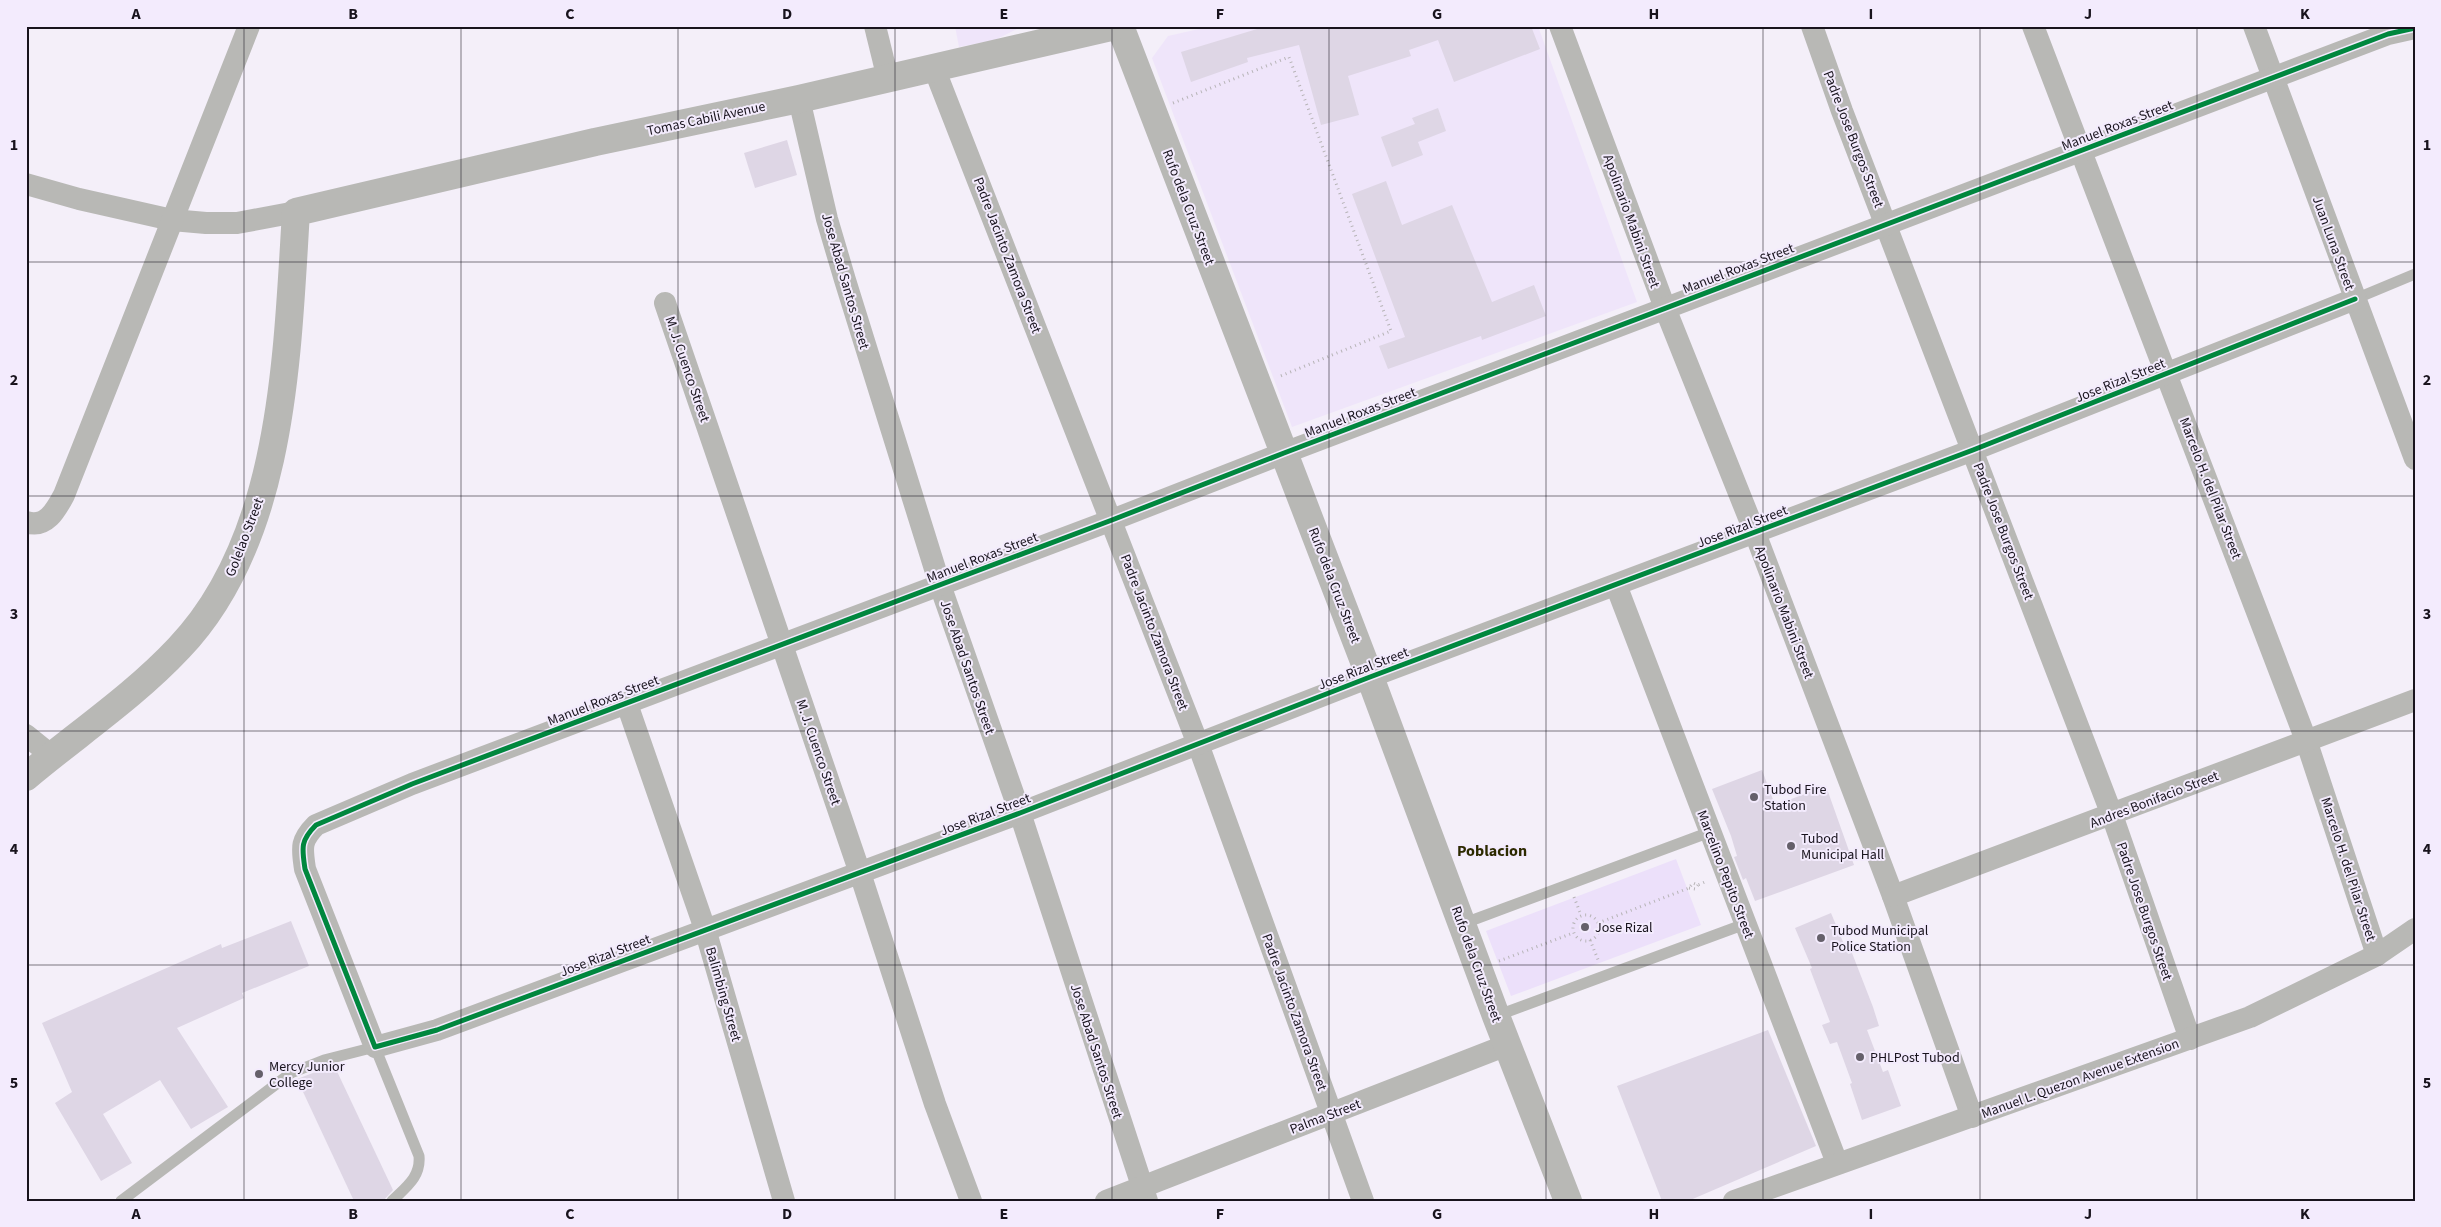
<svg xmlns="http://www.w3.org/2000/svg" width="2441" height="1227" viewBox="0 0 2441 1227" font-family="'Source Sans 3',sans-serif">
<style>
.built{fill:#efe5fa}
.green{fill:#ece0fa}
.building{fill:#ded6e5}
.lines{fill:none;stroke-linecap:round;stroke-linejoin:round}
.path{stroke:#b7b4b7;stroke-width:3;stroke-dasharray:1 4;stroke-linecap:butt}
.service{stroke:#b8b8b5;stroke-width:11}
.minor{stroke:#b8b8b5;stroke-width:22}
.tertiary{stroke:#b8b8b5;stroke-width:28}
.cycleway-casing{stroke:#f3ebfd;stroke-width:8}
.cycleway{stroke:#00873e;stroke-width:5}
.grid{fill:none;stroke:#18131d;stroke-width:1;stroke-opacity:0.55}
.poi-dot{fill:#65606a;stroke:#f3ebfd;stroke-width:2}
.labels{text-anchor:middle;stroke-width:4;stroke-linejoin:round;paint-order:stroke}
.street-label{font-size:14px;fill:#18131d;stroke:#f3ebfd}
.poi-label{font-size:14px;fill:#18131d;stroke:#f3ebfd;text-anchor:start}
.quarter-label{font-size:16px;font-weight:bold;fill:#2d2a00;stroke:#f3ebfd}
.neatline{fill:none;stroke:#18131d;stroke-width:2}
.grid-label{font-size:16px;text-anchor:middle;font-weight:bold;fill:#18131d}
</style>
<rect width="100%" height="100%" fill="#f4eff9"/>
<g class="built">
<path d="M955 26H1023L995 40 959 47Z"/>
<path d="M1212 26H1538L1637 302 1292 427 1152 58 1168 36Z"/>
</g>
<path class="green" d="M1676 859 1701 925 1511 996 1486 931Z"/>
<g class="building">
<path d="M1267 26H1531L1540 49 1454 82 1438 40 1409 50 1411 56 1348 76 1359 115 1321 125 1299 45 1247 58 1248 62 1191 82 1181 52Z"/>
<path d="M1438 108 1446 131 1418 142 1423 155 1392 167 1381 137 1415 124 1412 118Z"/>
<path d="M787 140 797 175 755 188 744 153Z"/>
<path d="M1386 181 1402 225 1452 205 1492 302 1534 285 1546 316 1482 340 1481 336 1388 369 1379 346 1405 337 1352 194Z"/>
<path d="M1762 770 1775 805 1826 786 1854 865 1755 901 1746 878 1743 880 1734 857 1737 856 1731 836 1712 789Z"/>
<path d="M1831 913 1848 954 1852 953 1873 1007 1879 1026 1867 1030 1883 1072 1888 1070 1901 1106 1862 1120 1850 1084 1852 1083 1837 1042 1830 1044 1822 1025 1830 1022 1810 969 1812 968 1795 928Z"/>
<path d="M291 921 309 966 242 993 244 998 177 1028 228 1107 191 1129 160 1080 103 1114 132 1163 101 1181 55 1103 72 1092 42 1023 221 944 222 948Z"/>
<path d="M1768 1030 1816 1146 1688 1201H1662L1617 1086Z"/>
<path d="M334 1065 393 1190 383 1201H354L297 1079Z"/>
</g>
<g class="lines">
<g class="path">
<path d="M1173 103 1289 57 1391 331 1278 377"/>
<path d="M1689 888 1695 889 1698 885"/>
<path d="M1574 897 1581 915"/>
<circle cx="1586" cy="928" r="13"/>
<path d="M1598 923 1689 888 1693 883 1698 885 1707 881"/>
<path d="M1590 940 1599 962"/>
<path d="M1499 961 1573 933"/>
</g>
<g class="service">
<path d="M2355 299 2415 274"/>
<path d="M1462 924 1710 832"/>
<path d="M1496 1016 1745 924"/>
<path d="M121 1201 291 1073 324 1060 375 1047 419 1156C421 1177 406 1187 392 1201"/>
</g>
<g class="minor">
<path d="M875 26 888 79"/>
<path d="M1560 26 1665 308 1755 533 1893 896 1972 1117"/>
<path d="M1812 26 1842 111 2112 815 2190 1039"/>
<path d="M2033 26 2306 740 2377 955"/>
<path d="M2254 26 2415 459"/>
<path d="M934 68 1198 744 1363 1201"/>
<path d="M799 99 827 219 845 280 940 585 1020 813 1147 1201"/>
<path d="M26 184 79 199 172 220 206 223H237L296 212"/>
<path d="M2355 299 1973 450 1370 677 1020 813 437 1030 375 1047 305 869C302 848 300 841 316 825L412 784 1112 520 1284 453 2388 34 2415 28"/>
<path d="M665 303 860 873 935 1104 971 1201"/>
<path d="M26 522C46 529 56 510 64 495L249 26"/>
<path d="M1616 585 1837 1163"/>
<path d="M627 704 705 929 784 1201"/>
<path d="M26 735 52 756"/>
<path d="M1893 896 2415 700"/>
<path d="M1106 1201 1507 1045"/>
<path d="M1734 1201 2250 1017 2377 955 2415 929"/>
</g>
<g class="tertiary">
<path d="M1120 26 1370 677 1496 1016 1568 1201"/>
<path d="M26 777C77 734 133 697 179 648 284 538 287 356 296 212L595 142 799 99 1115 26"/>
</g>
<g class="cycleway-casing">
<path id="cycleway" d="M2355 299 1973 450 1370 677 1020 813 437 1030 375 1047 305 869C302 848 300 841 316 825L412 784 1112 520 1284 453 2388 34 2415 28"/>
</g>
<use href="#cycleway" class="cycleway"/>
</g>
<path class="grid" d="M244 26V1201M461 26V1201M678 26V1201M895 26V1201M1112 26V1201M1329 26V1201M1546 26V1201M1763 26V1201M1980 26V1201M2197 26V1201M26 262H2415M26 496H2415M26 731H2415M26 965H2415"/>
<g class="poi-dot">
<circle cx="1754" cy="797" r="5"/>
<circle cx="1791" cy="846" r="5"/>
<circle cx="1585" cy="927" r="5"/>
<circle cx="1821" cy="938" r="5"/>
<circle cx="1860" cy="1057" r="5"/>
<circle cx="259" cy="1074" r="5"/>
</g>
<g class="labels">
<g class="street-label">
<text transform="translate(706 118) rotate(-12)" y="5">Tomas Cabili Avenue</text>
<text transform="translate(2117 125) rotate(-21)" y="5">Manuel Roxas Street</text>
<text transform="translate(1854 139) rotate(69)" y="5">Padre Jose Burgos Street</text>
<text transform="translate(1189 207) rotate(69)" y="5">Rufo dela Cruz Street</text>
<text transform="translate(1632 221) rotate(70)" y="5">Apolinario Mabini Street</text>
<text transform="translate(2334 243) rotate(70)" y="5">Juan Luna Street</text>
<text transform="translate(1008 255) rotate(69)" y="5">Padre Jacinto Zamora Street</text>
<text transform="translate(1738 268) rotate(-21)" y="5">Manuel Roxas Street</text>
<text transform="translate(846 281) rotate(74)" y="5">Jose Abad Santos Street</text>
<text transform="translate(688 369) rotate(71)" y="5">M. J. Cuenco Street</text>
<text transform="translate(2120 380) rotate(-22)" y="5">Jose Rizal Street</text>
<text transform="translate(1360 412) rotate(-21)" y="5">Manuel Roxas Street</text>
<text transform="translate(2211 488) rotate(69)" y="5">Marcelo H. del Pilar Street</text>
<text transform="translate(1742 526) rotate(-21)" y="5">Jose Rizal Street</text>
<text transform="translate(2004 531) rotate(69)" y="5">Padre Jose Burgos Street</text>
<text transform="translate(244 537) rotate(-69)" y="5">Golelao Street</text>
<text transform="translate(982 557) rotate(-21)" y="5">Manuel Roxas Street</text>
<text transform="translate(1335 585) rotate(69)" y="5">Rufo dela Cruz Street</text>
<text transform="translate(1785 612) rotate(69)" y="5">Apolinario Mabini Street</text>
<text transform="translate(1155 632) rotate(69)" y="5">Padre Jacinto Zamora Street</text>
<text transform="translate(968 667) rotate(71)" y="5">Jose Abad Santos Street</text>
<text transform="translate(1363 668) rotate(-21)" y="5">Jose Rizal Street</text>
<text transform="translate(603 700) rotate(-21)" y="5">Manuel Roxas Street</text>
<text transform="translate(819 752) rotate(71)" y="5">M. J. Cuenco Street</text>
<text transform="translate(2154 799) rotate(-21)" y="5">Andres Bonifacio Street</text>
<text transform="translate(985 814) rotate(-21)" y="5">Jose Rizal Street</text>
<text transform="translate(2349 869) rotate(72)" y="5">Marcelo H. del Pilar Street</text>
<text transform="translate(1726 874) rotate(69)" y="5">Marcelino Pepito Street</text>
<text transform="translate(2145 911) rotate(71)" y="5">Padre Jose Burgos Street</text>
<text transform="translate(605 955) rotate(-21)" y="5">Jose Rizal Street</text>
<text transform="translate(1477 964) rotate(70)" y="5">Rufo dela Cruz Street</text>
<text transform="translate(724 994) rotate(74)" y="5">Balimbing Street</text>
<text transform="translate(1295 1012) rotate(70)" y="5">Padre Jacinto Zamora Street</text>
<text transform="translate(1097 1051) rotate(72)" y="5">Jose Abad Santos Street</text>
<text transform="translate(2080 1078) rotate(-20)" y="5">Manuel L. Quezon Avenue Extension</text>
<text transform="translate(1325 1116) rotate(-21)" y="5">Palma Street</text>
</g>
<g class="poi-label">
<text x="1764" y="794">Tubod Fire<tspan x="1764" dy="16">Station</tspan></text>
<text x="1801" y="843">Tubod<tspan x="1801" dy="16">Municipal Hall</tspan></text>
<text x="1595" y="932">Jose Rizal</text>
<text x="1831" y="935">Tubod Municipal<tspan x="1831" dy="16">Police Station</tspan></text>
<text x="1870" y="1062">PHLPost Tubod</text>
<text x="269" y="1071">Mercy Junior<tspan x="269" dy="16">College</tspan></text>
</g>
<g class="quarter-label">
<text x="1492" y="856">Poblacion</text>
</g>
</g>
<rect width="2441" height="1227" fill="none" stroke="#f3ebfd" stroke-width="55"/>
<rect x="28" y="28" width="2386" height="1172" class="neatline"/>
<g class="grid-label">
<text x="136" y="19">A</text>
<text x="353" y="19">B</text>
<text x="570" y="19">C</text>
<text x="787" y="19">D</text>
<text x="1004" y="19">E</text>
<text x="1220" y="19">F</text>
<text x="1437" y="19">G</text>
<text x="1654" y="19">H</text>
<text x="1871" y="19">I</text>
<text x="2088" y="19">J</text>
<text x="2305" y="19">K</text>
<text x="14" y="150">1</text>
<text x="2427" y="150">1</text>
<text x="14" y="385">2</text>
<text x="2427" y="385">2</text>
<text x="14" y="619">3</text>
<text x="2427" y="619">3</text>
<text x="14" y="854">4</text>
<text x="2427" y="854">4</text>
<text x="14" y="1088">5</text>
<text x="2427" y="1088">5</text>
<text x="136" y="1219">A</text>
<text x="353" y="1219">B</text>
<text x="570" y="1219">C</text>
<text x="787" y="1219">D</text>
<text x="1004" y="1219">E</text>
<text x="1220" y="1219">F</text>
<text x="1437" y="1219">G</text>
<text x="1654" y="1219">H</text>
<text x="1871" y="1219">I</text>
<text x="2088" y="1219">J</text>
<text x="2305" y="1219">K</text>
</g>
</svg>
